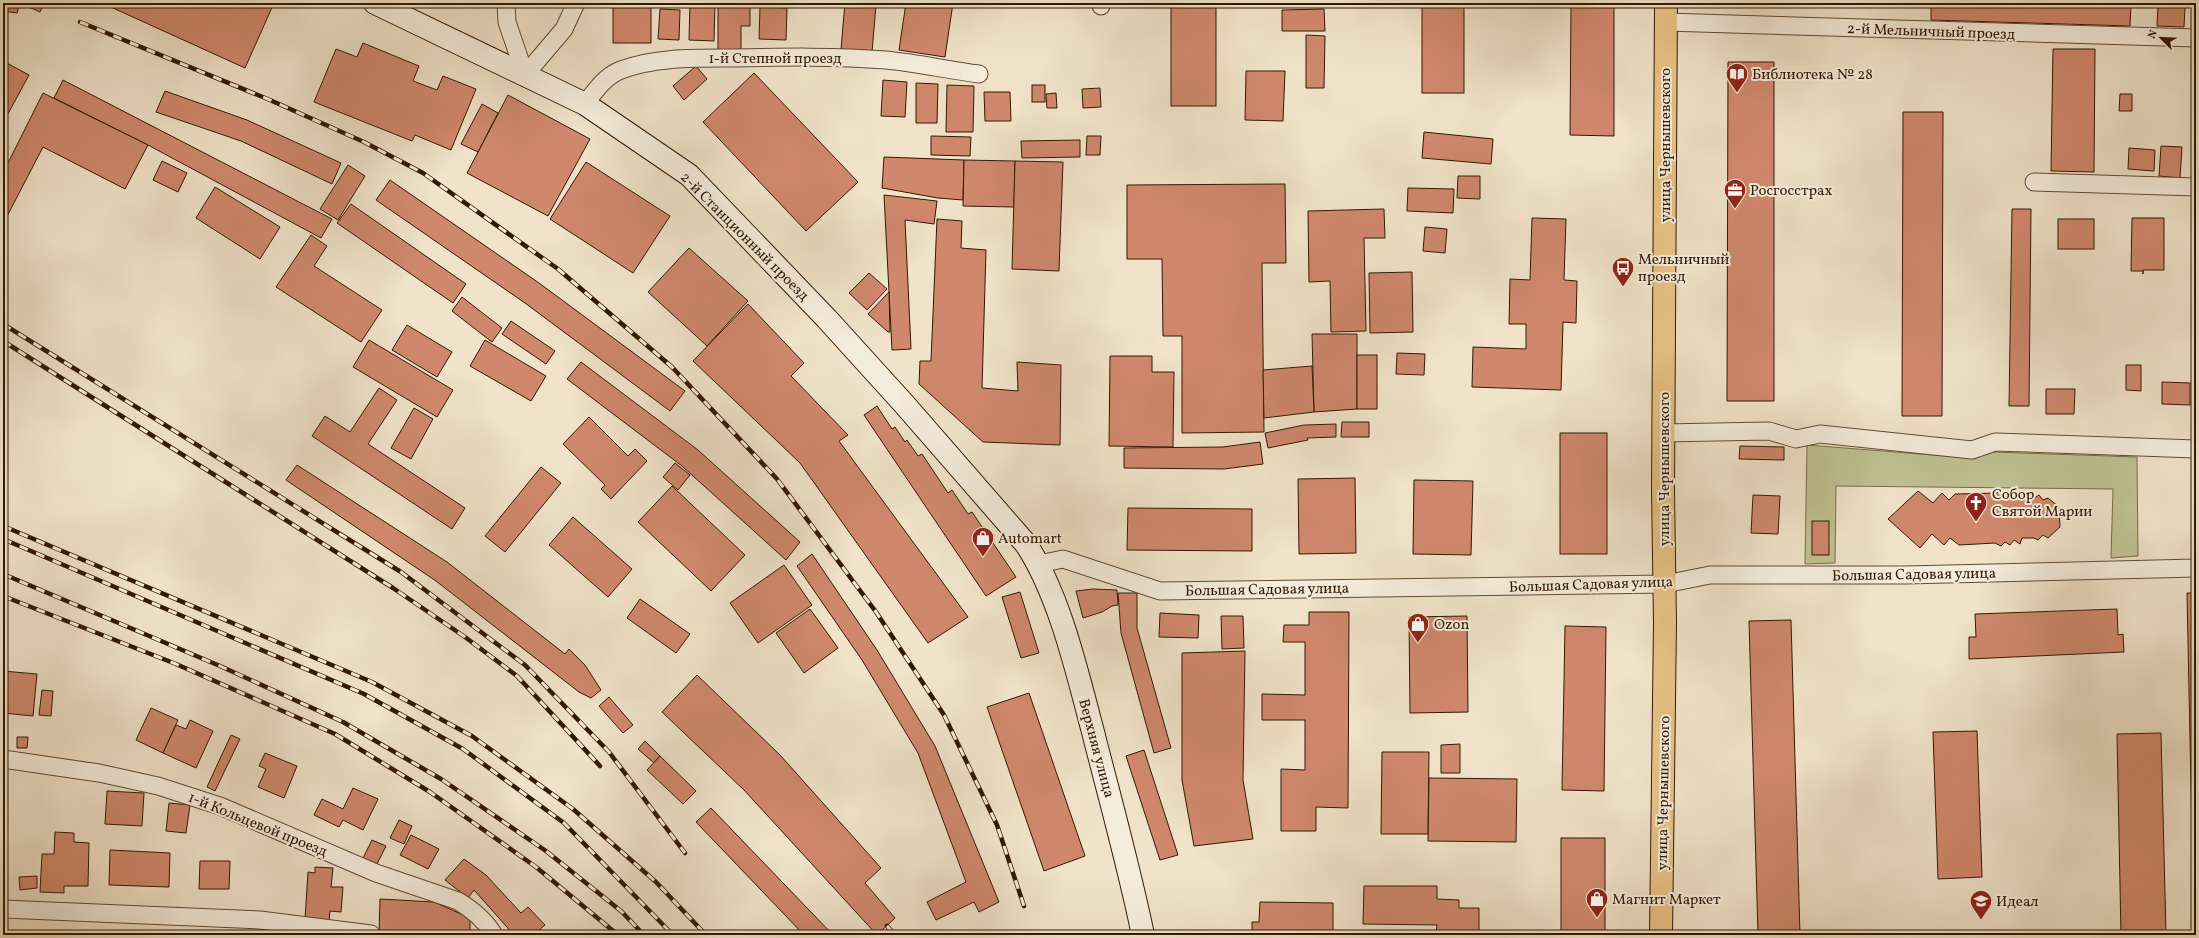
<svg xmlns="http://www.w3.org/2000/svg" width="2199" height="938" viewBox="0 0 2199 938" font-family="Vollkorn,serif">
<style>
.green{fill:#bfc293;stroke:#796d4a}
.building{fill:#d0886d;stroke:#331800}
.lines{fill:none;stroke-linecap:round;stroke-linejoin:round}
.street-casing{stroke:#624b32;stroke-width:19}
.secondary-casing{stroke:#331800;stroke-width:24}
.primary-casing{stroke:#331800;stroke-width:24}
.street{stroke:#f5eddc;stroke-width:17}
.secondary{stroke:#f5eddc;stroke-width:22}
.primary{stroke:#e8c284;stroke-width:22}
.rail-casing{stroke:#331800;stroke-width:4.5}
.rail{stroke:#f5eddc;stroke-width:3;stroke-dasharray:9;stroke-linecap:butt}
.labels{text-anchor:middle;stroke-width:4;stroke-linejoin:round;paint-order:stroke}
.street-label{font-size:15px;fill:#331800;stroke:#f5eddc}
.poi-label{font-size:15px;fill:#331800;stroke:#f5eddc;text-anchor:start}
</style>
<rect width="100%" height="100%" fill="#f0e3c9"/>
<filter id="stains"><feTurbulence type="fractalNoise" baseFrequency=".005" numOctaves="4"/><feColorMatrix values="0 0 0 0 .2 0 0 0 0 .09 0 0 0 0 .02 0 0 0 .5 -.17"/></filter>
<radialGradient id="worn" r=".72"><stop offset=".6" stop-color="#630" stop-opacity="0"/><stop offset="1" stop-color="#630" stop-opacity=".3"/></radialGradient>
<path class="green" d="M1807 445 1971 458 1992 452 2137 457 2138 556 2111 558 2113 489 1836 486 1835 563 1805 564Z"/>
<g class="building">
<path d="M3 3H20L17 13 3 11Z"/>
<path d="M20 3H44L40 12Z"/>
<path d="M102 3H274L245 68Z"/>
<path d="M690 3H715L714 41 689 40Z"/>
<path d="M845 3 876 5 872 52 841 49Z"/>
<path d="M906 3H953L945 57 899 50Z"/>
<rect x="1171" y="3" width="45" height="103"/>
<rect x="1422" y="3" width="42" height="90"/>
<path d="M1571 3H1614V136L1570 135Z"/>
<path d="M1931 3 2131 4 2130 26 1931 20Z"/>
<path d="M651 6V43H613V7Z"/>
<path d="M718 6H750V26H741V50H718Z"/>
<path d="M2158 6 2185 7 2184 27 2157 26Z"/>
<path d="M760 7 787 8 786 40 759 39Z"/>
<path d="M660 9 680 10 679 40 658 39Z"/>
<path d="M1324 9 1325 31H1282V10Z"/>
<path d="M1306 35 1325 36 1324 88H1306Z"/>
<path d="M363 43 419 66 413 81 437 90 443 76 476 89 451 150 415 135 412 141 314 102 336 49 357 57Z"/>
<path d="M2053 49H2095L2094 172 2051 171Z"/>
<path d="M3 61 29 75 3 123Z"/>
<path d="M1728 62H1774V401H1727Z"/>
<path d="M696 66 707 79 684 100 673 86Z"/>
<path d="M1246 71H1285L1283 121 1245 120Z"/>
<path d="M754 73 858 182 806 231 703 122Z"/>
<path d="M63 80 332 219 321 238 148 145 54 98Z"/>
<path d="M883 80 907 82 905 117 881 116Z"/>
<path d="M916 83 938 84 937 123H916Z"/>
<path d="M947 85 974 86 973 132H946Z"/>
<rect x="1032" y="85" width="13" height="17"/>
<path d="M1100 88 1101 107 1083 108 1082 89Z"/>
<path d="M165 91 247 120 341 163 332 184 241 141 156 112Z"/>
<path d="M984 92H1010L1011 121H985Z"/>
<path d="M43 93 148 145 125 189 43 147 3 224V173Z"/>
<path d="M1056 93 1057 108H1047L1046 94Z"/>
<path d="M2120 94H2132V111H2119Z"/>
<path d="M508 95 590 139 548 216 467 173Z"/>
<path d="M482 104 498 113 478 152 461 144Z"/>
<path d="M1903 112H1943L1942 416H1902Z"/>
<path d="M1424 132 1493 139 1491 164 1422 158Z"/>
<path d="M931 136 971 137 970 156 931 155Z"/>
<path d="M1087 136H1101L1100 155H1086Z"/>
<path d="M1080 140V157L1022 158 1021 141Z"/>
<path d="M2161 146 2182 147 2180 178 2159 176Z"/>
<path d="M2129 148 2155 150 2154 171 2128 169Z"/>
<path d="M884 157 964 160 963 200 938 198 882 188Z"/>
<path d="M964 160 1015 161 1014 207 963 206Z"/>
<path d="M162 161 187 173 178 192 153 180Z"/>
<path d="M1015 161 1063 162 1059 271 1012 269Z"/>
<path d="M586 162 670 216 633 273 550 219Z"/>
<path d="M348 165 365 176 338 220 320 209Z"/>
<path d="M1458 176H1480V199L1457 198Z"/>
<path d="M390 180 539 283 685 391 670 411 525 303 376 200Z"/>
<path d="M1285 184 1286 263H1262L1264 432 1182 433V336H1163L1162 259H1127V185Z"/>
<path d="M215 187 280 227 260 259 196 218Z"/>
<path d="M1408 188 1454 189 1453 213 1407 211Z"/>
<path d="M884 195 937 201 934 224 905 220 911 349 892 350Z"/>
<path d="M351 204 466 284 453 303 337 223Z"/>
<path d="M1384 209 1385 238H1364L1366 331 1331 332 1330 281 1309 282 1308 211Z"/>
<path d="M2012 209H2031L2029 406H2009Z"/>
<path d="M1532 218 1566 219 1564 280 1577 281 1576 323 1563 322 1561 390 1472 387 1473 347 1526 349V324H1509L1510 279 1530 280Z"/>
<path d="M2132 218H2164V270H2143V274V271H2131Z"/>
<path d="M937 219 962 221 961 248 986 250 982 388 1018 391 1017 362 1061 365 1060 445 983 442 919 384 920 361H931Z"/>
<rect x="2058" y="219" width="36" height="30"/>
<path d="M1425 227 1447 229 1445 253 1423 251Z"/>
<path d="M311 235 327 246 314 266 382 310 361 342 276 287Z"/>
<path d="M689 248 748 301 707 346 648 292Z"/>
<path d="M1412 272 1413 332 1370 333 1369 273Z"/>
<path d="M869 273 887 289 867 310 849 293Z"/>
<path d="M889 292 890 332H888L868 314Z"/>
<path d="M462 297 502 328 492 342 452 311Z"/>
<path d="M748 304 804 363 791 376 848 435 839 441 968 617 928 643 800 463 693 361Z"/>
<path d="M511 321 555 351 546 364 502 334Z"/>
<path d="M407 325 452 352 437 377 392 350Z"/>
<path d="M1312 334H1357V409L1314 412Z"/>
<path d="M369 340 453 390 437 417 353 367Z"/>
<path d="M485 340 546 376 531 401 470 366Z"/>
<path d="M1397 353 1425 354 1424 375 1396 374Z"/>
<rect x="1357" y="355" width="20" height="54"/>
<path d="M1110 356H1152V372H1174L1173 447 1109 446Z"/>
<path d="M581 362 698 450 800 542 786 560 682 466 567 379Z"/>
<path d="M2126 365H2141V391L2126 390Z"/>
<path d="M1312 366 1314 412 1264 418 1263 370Z"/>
<path d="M2162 382 2190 383V405L2162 404Z"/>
<path d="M379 388 397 400 368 444 465 508 452 529 312 436 325 416 350 432Z"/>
<path d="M2046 389H2075L2074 414H2046Z"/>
<path d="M877 406 892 429 895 427 905 442 907 440 918 456 922 454 948 493 952 490 968 514 972 512 1016 577 986 596 864 415Z"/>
<path d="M414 408 433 419 411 459 391 448Z"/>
<path d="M589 417 628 456 635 449 647 461 611 499 601 489 605 485 563 444Z"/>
<path d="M1342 422H1369V437H1341Z"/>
<path d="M1336 424V437L1307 438 1308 440 1268 448 1265 433 1304 425Z"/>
<rect x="1560" y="433" width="47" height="121"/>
<path d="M1260 442 1263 464 1224 469 1124 468V448L1223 447Z"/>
<path d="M1740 446 1784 447V460L1739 459Z"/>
<path d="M675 463 690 475 678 490 663 477Z"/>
<path d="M297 465 447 562 565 654 569 649 585 665 601 690 591 698 579 692 436 581 286 480Z"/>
<path d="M541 467 561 483 505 552 485 536Z"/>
<path d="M1355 478 1356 553 1299 554 1298 479Z"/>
<path d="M1414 480 1473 481 1471 555 1413 554Z"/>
<path d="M672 486 745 555 711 591 638 522Z"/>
<path d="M1918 491 1933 503 1942 493 1949 500 1955 494 1997 493 1999 491 2004 495 2008 493 2013 496 2020 493 2024 498 2036 497 2039 495 2043 500 2048 498 2059 507 2060 527 2048 538 2043 535 2038 540 2034 538H2022L2020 544 2014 540 2010 545 2005 542 2001 546 1995 543 1959 545 1950 538 1944 545 1932 534 1920 548 1888 519Z"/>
<path d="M1753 495 1780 496 1778 534 1751 533Z"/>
<path d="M1128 508 1252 509V551L1127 550Z"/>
<path d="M573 517 632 569 608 597 549 545Z"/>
<rect x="1812" y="521" width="17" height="34"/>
<path d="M812 554 877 650 935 746 999 902 979 912 974 902 936 920 927 902 966 882 918 753 862 660 797 566Z"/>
<path d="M784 565 812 605 758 643 730 603Z"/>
<path d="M1093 589 1117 590 1118 605 1112 606 1102 612 1083 618 1076 591Z"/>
<path d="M1020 592 1039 653 1021 658 1002 597Z"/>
<path d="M1118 593H1137V628L1171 748 1154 753 1121 633Z"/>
<path d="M2187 593H2196V935H2194Z"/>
<path d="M640 599 690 634 676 653 627 618Z"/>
<path d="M810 609 838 648 804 673 776 633Z"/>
<path d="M2117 609 2118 635 2123 634 2124 652 1969 659V637H1976L1975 614Z"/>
<path d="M1309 612H1349L1348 808 1316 807V831H1281V769L1305 770V720H1262V694L1305 695V642H1283L1284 625H1309Z"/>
<path d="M1160 613 1199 615 1198 638 1159 637Z"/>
<path d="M1221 616H1243L1244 648 1222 649Z"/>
<path d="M1467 616 1468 712 1410 713 1409 617Z"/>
<path d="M1791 620 1800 935H1758L1749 621Z"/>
<path d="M1565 626 1606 627 1604 791 1562 790Z"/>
<path d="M1245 651 1243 780 1253 839 1194 846 1182 780V653Z"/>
<path d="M3 671 37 674 33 716 3 713Z"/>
<path d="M697 675 780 755 881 868 865 883 895 918 877 935 744 790 662 712Z"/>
<path d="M42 690 53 691 51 716 39 715Z"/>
<path d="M1029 693 1085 856 1044 871 987 707Z"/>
<path d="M609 697 633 725 623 733 599 706Z"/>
<path d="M151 708 178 720 163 753 136 740Z"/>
<path d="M190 720 213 731 196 768 163 753 176 725 186 729Z"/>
<path d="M1977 731 1982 877 1938 879 1933 732Z"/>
<path d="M2161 733 2166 935H2121L2117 734Z"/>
<path d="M231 735 240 739 215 791 207 787Z"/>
<path d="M17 737H28L27 748H17Z"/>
<path d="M645 741 660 756 654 763 638 749Z"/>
<path d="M1460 744V773H1441V745Z"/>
<path d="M1144 750 1178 855 1160 860 1126 756Z"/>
<path d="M1382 752H1429L1428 834H1381Z"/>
<path d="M265 753 297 766 284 798 258 787 266 769 259 766Z"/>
<path d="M660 756 696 791 683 804 647 770Z"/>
<path d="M1429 778 1517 779 1516 842 1428 841Z"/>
<path d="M353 788 378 799 363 830 343 820 339 827 314 815 322 799 343 809Z"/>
<path d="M107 791 144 793 142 826 105 824Z"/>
<path d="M169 803 190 805 186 833 166 831Z"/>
<path d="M711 808 833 935H804L696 822Z"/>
<path d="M399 820 412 826 404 844 390 838Z"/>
<path d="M55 832 74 833V842L89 843 88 886H64V893L40 892 42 854H54Z"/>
<path d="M411 835 439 849 428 869 400 855Z"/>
<rect x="1561" y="838" width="44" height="97"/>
<path d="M372 840 386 846 377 864 363 858Z"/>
<path d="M110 850 170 853 169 887 109 885Z"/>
<path d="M464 859 486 875 521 913 528 907 545 925 539 930 544 935H514L474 890 468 898 445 880Z"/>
<path d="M200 861H230L229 889H199Z"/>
<path d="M315 867 333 868 331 887H343L341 912 330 911 329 921 305 919 308 872 315 873Z"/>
<path d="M37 876V888L20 890 19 877Z"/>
<path d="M1364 886H1437V899L1459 900V908H1479V935H1436L1437 925 1363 924Z"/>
<path d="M380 899 434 902 470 918V935H379Z"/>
<path d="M1260 902 1333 903V935H1252V922H1259Z"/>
</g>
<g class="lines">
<g class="street-casing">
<g id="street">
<path d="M506 3 507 22 525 75 564 29 576 3"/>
<path d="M1101 3V6"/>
<path d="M1666 22 2196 38"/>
<path d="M585 104C595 91 605 76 621 70 655 57 696 58 732 58 784 57 835 56 886 60 917 63 948 70 979 74"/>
<path d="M2034 182 2196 187"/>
<path d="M1663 433 1769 431 1796 439 1820 434 1972 450 1995 442 2196 449"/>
<path d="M1039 564 1063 559 1160 591 1665 584 1710 575H1905L2196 568"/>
<path d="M3 759 99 773 158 786 220 806 376 873 458 901C473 910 485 920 494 935"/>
<path d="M3 909 260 920 371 934"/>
</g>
</g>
<g class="secondary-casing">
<path id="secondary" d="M375 3 585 104 689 175 827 319 905 405 1026 544C1060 596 1077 672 1093 732 1110 799 1129 867 1143 935"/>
</g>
<g class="primary-casing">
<path id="primary" d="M1661 935 1665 623 1663 490 1666 3"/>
</g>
<use href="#street" class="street"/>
<use href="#secondary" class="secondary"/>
<use href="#primary" class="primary"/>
<g class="rail-casing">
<g id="rail">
<path d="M80 22 270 100 364 142 423 173 558 269 672 367 777 479 876 612 944 715 997 825 1024 906"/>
<path d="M3 324 401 572 525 665 609 752 685 853"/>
<path d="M3 341 393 588 465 637 517 676 600 766"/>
<path d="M3 526 372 682 472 736 573 809 656 882 706 935"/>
<path d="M3 539 364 694 463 749 564 823 673 935"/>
<path d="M3 574 220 666 343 722 441 779 546 851 621 911 644 935"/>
<path d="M3 596 176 664 335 734 430 792 536 867 618 935"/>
<path d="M887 926 895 935"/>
</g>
</g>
<use href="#rail" class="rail"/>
</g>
<defs>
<g id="library-pin" transform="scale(1.15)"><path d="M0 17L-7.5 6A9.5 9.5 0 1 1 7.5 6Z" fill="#8f2418" stroke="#f5eddc"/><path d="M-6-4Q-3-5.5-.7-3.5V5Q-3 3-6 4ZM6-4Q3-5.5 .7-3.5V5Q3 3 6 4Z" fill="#fff"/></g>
<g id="office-pin" transform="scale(1.15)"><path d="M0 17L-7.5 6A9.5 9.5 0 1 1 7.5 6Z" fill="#8f2418" stroke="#f5eddc"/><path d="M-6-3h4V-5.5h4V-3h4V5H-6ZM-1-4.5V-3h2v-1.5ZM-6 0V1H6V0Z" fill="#fff"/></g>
<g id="bus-pin" transform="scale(1.15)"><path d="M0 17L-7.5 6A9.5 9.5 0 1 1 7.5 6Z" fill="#8f2418" stroke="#f5eddc"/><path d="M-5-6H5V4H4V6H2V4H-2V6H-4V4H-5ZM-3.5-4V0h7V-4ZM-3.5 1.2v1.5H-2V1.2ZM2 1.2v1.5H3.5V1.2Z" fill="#fff"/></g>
<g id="church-pin" transform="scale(1.15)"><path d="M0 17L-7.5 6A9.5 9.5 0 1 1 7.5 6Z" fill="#8f2418" stroke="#f5eddc"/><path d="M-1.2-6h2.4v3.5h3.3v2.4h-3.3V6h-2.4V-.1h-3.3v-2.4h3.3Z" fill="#fff"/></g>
<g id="shop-pin" transform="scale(1.15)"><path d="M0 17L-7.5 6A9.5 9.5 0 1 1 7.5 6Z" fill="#8f2418" stroke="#f5eddc"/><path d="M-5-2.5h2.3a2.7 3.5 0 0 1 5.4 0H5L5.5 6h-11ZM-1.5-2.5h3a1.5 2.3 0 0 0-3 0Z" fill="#fff"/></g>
<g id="school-pin" transform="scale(1.15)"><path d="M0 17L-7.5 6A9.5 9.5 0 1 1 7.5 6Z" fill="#8f2418" stroke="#f5eddc"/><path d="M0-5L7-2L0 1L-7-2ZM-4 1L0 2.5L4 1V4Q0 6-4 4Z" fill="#fff"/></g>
</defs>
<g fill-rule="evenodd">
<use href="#library-pin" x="1737" y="74"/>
<use href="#office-pin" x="1735" y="190"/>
<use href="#bus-pin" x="1623" y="268"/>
<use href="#church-pin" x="1976" y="503"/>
<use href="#shop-pin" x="983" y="538"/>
<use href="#shop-pin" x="1418" y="624"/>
<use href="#shop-pin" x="1597" y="899"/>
<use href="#school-pin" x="1981" y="901"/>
</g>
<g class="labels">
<g class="street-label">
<text transform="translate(1931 31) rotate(2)" y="5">2-й Мельничный проезд</text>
<text x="775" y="63">1-й Степной проезд</text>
<text transform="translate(1665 145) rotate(-90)" y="5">улица Чернышевского</text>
<text transform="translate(745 236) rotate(45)" y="5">2-й Станционный проезд</text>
<text transform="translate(1664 469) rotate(-90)" y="5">улица Чернышевского</text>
<text transform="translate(1914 574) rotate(-1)" y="5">Большая Садовая улица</text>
<text transform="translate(1591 584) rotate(-2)" y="5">Большая Садовая улица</text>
<text transform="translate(1267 589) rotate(-1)" y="5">Большая Садовая улица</text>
<text transform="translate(1097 748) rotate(75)" y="5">Верхняя улица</text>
<text transform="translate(1663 793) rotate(-89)" y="5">улица Чернышевского</text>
<text transform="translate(258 824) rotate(22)" y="5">1-й Кольцевой проезд</text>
</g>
<g class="poi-label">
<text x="1752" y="79">Библиотека № 28</text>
<text x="1750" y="195">Росгосстрах</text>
<text x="1638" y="264">Мельничный<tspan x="1638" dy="17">проезд</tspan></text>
<text x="1992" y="499">Собор<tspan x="1992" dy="17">Святой Марии</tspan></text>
<text x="998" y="543">Automart</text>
<text x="1434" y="629">Ozon</text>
<text x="1612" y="904">Магнит Маркет</text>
<text x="1996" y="906">Идеал</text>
</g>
</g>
<rect width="2199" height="938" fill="none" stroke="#f0e3c9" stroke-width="16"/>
<rect x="4" y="4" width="2191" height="930" fill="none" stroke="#331800" stroke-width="2"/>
<rect x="8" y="8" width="2183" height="922" fill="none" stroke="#331800"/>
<g transform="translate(2161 38) rotate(294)" stroke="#f5eddc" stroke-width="3" paint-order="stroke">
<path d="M0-3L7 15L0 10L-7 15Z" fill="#331800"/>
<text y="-6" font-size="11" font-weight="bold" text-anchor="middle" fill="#331800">N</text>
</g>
<rect width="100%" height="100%" filter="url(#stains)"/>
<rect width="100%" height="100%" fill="url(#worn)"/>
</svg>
